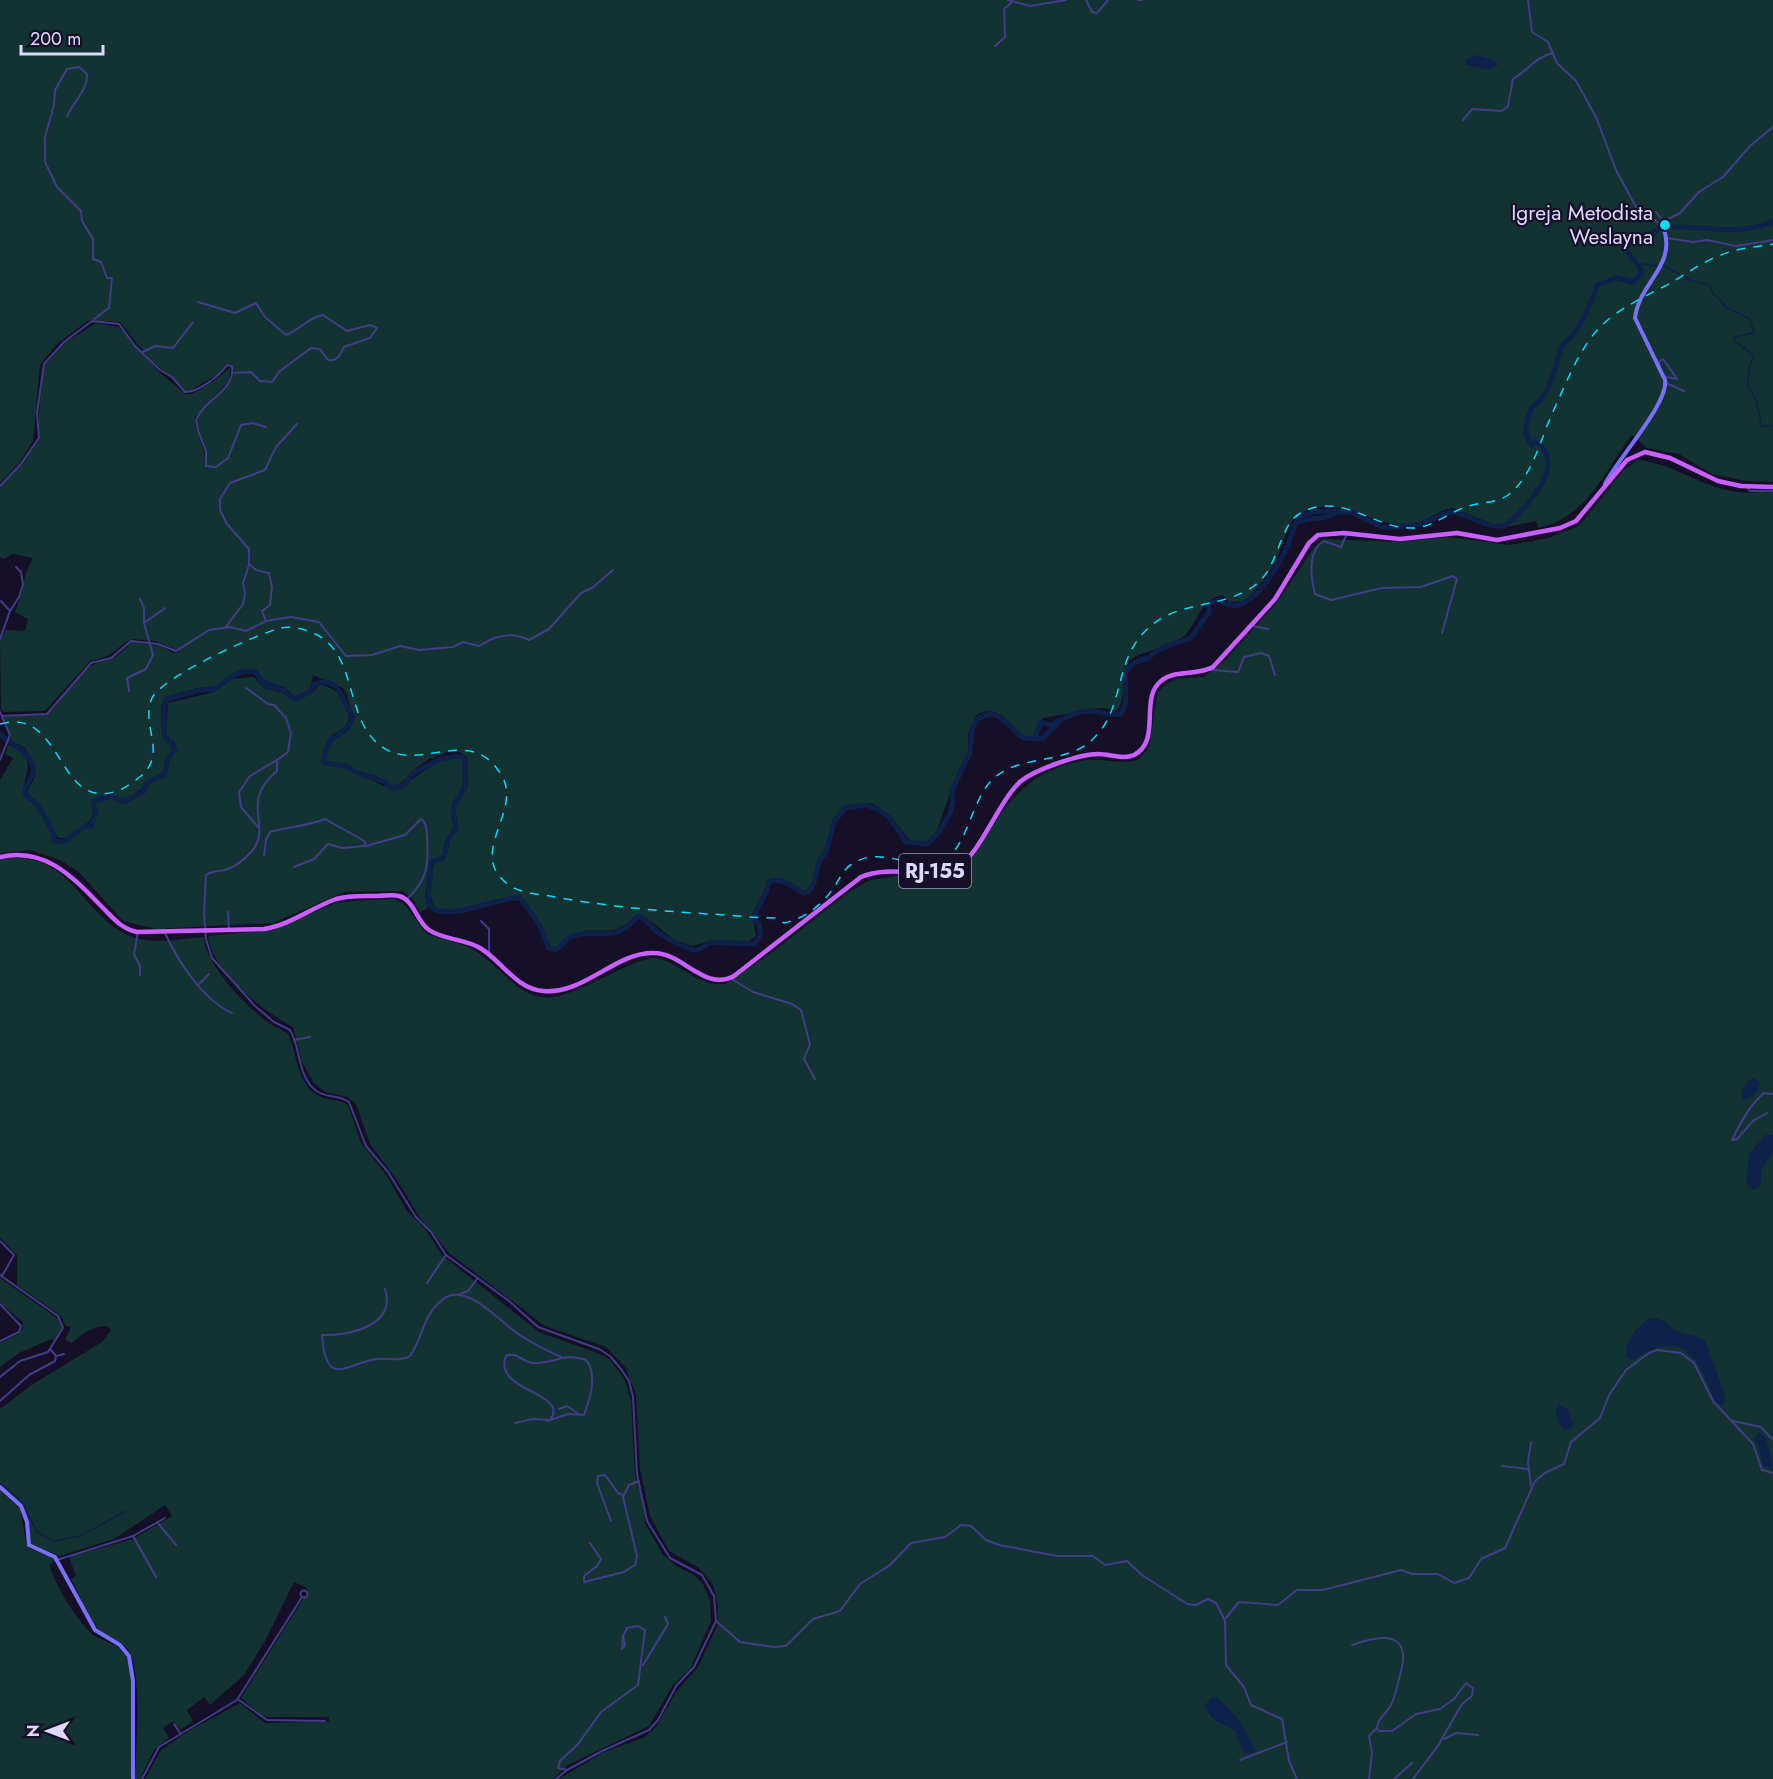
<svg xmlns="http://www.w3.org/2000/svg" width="1773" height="1779" viewBox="0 0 1773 1779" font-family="Jost,sans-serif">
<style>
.green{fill:#133232}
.water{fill:#0d214b}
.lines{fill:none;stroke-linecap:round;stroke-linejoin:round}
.stream{stroke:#0d214b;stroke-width:1.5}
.river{stroke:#0d214b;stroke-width:5}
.street{stroke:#413c87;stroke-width:2}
.secondary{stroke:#7970fe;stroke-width:4}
.primary{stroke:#c960fe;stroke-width:4.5}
.rail{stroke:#05dbfd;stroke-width:1.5;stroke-dasharray:9 8;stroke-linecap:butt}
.poi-dot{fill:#05dbfd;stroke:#151028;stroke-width:2}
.labels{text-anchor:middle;stroke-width:4.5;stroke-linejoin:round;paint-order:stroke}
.shield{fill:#151028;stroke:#a29cbe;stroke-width:1.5}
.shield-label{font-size:20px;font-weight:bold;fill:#ded8ff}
.poi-label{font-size:21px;fill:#ded8ff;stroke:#151028;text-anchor:end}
</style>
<rect width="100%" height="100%" fill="#151028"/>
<g class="green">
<path d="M0 0H1773V482L1746 481 1712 474 1679 454 1647 448 1632 435C1603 473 1588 517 1538 528L1536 521 1503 528 1453 508C1437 510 1423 525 1406 525 1370 526 1330 488 1295 518 1287 526 1280 553 1274 564 1266 578 1256 589 1246 601L1229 602 1223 595C1201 598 1198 622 1185 635 1169 649 1144 649 1129 661 1120 676 1127 699 1117 710L1099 708 1043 718C1039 722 1038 735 1031 737 1016 743 1006 698 976 715L968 734 969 752 959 769 937 830 928 841C910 847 907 837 898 825 892 816 881 808 871 803L843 807C827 828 818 882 805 892 793 887 785 875 770 880L752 914 756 936 748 942 710 941 692 946 673 939 648 919 637 914C609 942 607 924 577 933 567 936 562 946 554 949 545 943 535 910 521 897 492 894 461 918 436 909 428 899 429 874 435 863L444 860 449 842 458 828 455 808 468 785 467 757 457 750C444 753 430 757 420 765 409 772 406 783 393 786L374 775 356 771 348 764 325 762 330 741C349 729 355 728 350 706 348 699 347 694 343 688L313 675 310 690 296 698 284 687 264 680 257 670C238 667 230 678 216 687L197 688 166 697 161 705 162 731 173 750 168 756 163 774 148 780 142 789 123 800 110 794 94 799 91 804 94 811C91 823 73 840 58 838L38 805 27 792 35 777 33 762 25 748 10 740 11 734 3 717 49 714 89 666 117 656 132 642 160 646 173 653 180 651 155 641 132 639C111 650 118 655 90 661L45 711 4 712 1 710 0 640 6 630 25 631 28 619 15 612C23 593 23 575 33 558L13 554 3 559 0 557V488L39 441V412L44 366 66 342 96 323 119 327 158 371 185 394H192L212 382 231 367 228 382 195 417V427L204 450 205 465C210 444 195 436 197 421 201 398 233 395 234 370L231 364 225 365 218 374 189 391 184 390C176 381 168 375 159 367 144 354 133 338 120 322L89 320 57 344 40 365 33 441 19 463 0 483Z"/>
<path d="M1638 460C1672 463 1698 485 1731 491 1745 494 1759 492 1773 492V1779H559L604 1752 643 1738 656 1727 676 1692 698 1667 717 1626 718 1606 713 1585 699 1568 669 1551 650 1516 640 1469 636 1394 625 1367 606 1347 545 1326 449 1253 418 1215 397 1180 370 1144 356 1104 347 1097 325 1092 313 1082 302 1062 293 1027C263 1011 212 972 208 936L273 930 338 902 395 899C411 905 416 925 429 935 445 940 463 943 477 952 503 968 522 1005 558 996 590 988 619 966 651 958 678 958 694 987 725 984L774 951 849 892 870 880 911 874 952 875 959 872 969 863C1002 811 1020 771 1087 760 1104 758 1122 765 1138 760L1149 748 1157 695 1162 687 1175 679 1203 677 1225 661 1279 600 1314 547 1323 539 1394 542 1448 537 1510 545 1548 538 1579 526 1624 470Z"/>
<path d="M254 677 263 688 280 692 296 701 311 694 319 685C336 686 353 702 348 721 345 730 336 731 330 737 326 742 323 753 321 760L324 765 346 768 392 790C416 782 432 756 462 758L465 772 464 785 453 805V828L443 854 430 864 425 895 428 908 420 912 413 899 403 891 344 892 273 923 156 929 123 921 79 872 60 860 30 850 0 853V780L13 758 5 754 9 744C41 761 21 770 25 796 38 807 49 825 53 842L62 844 86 828 92 827 97 811 95 801 111 797 124 803 143 792 147 784 165 776 169 762 177 750 175 743 166 736 168 703 214 692 230 679Z"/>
<path d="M7 858C73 853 81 915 130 936 152 945 181 939 204 937 206 966 246 1006 269 1023 275 1027 283 1029 289 1035 297 1055 297 1086 321 1097 330 1101 340 1099 348 1105L361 1143 387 1176 407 1211 426 1230 442 1255 539 1332 603 1355 610 1360 624 1378 631 1400 635 1475 643 1502 645 1523 663 1555 678 1567 693 1574 703 1584 710 1601 711 1621 691 1668 673 1685 649 1726 568 1765 553 1779H145L161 1750 190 1730 240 1703 265 1723 329 1722V1717H268L261 1715 241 1698 303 1599 309 1596 307 1588 294 1582 265 1641 244 1675 210 1705 204 1697 187 1710 193 1721 180 1730 173 1721 163 1728 169 1738 154 1750 140 1779H135C136 1749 142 1678 130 1653 123 1639 107 1639 97 1628 86 1615 80 1594 71 1579L76 1576 69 1557 133 1539 172 1516 165 1505 114 1539 60 1556 31 1544 22 1506 0 1484V1409L30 1386 102 1342 111 1330 107 1326C92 1327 83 1332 72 1343L65 1340 71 1327 66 1326 61 1316 17 1285V1255L0 1238V859Z"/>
<path d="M0 1278 57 1318 62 1329 55 1341 51 1339 19 1353 0 1367V1343L19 1334 23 1327 22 1321 0 1303Z"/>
<path d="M0 1490 20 1509 27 1546C35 1554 48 1551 56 1560L49 1565C57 1587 73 1615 90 1632 100 1642 117 1642 125 1654 138 1676 132 1751 132 1779H0Z"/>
</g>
<g class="water">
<path d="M1476 55 1492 59 1498 65 1489 70 1466 65 1465 60Z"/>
<path d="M1755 1078 1760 1083C1759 1091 1751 1100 1742 1099 1740 1091 1746 1079 1755 1078Z"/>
<path d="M1765 1135H1773V1151L1761 1171V1186L1754 1190 1746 1183 1749 1154Z"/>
<path d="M1652 1318C1665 1317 1667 1326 1677 1331 1687 1336 1697 1334 1705 1341L1726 1398 1723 1405H1718L1714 1400C1699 1356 1680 1327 1633 1360L1626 1357C1623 1344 1639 1322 1652 1318Z"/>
<path d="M1559 1405 1568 1409 1573 1427 1565 1430 1559 1424 1555 1411Z"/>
<path d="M1760 1432 1766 1438 1773 1466 1771 1469 1763 1466 1758 1444 1754 1439Z"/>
<path d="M1213 1696C1232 1705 1249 1736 1256 1752L1244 1754 1235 1731 1212 1718 1204 1706Z"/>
</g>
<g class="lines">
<g class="stream">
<path d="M1635 263 1658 266"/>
<path d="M1662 265 1692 281 1709 285 1714 295 1721 300 1724 306 1750 319 1754 333 1735 337V341L1754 356 1749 368 1748 385 1756 400 1762 426H1773"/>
<path d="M0 1483 22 1502 37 1532 54 1541 80 1536 126 1511"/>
</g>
<g class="river">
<path d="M1296 523C1309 516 1327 521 1337 512"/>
<path d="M262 681 279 688"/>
<path d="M0 734C9 744 25 748 32 764 38 776 21 785 26 795 29 799 34 801 37 804 43 815 54 829 54 841L63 842 86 826H91L96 811 93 805 94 801 111 796 123 802 143 792 147 783 165 774 167 760 175 750 164 734V707L167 699 200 690 215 689C228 680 238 668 256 672L264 686 281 689 294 699 310 692 314 684C338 677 340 693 348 709 351 714 354 716 351 722 347 732 337 735 330 740L323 760 325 763 347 766 355 772 385 782 392 789 404 785 413 773 441 759 458 756 465 758V788L455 803 453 814 456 828 448 840 444 857 433 861 431 865 428 902 433 909C457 919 493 898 520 898L539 924 549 948 555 950C563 947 565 938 573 936 602 927 613 946 638 916 648 919 649 925 656 931 660 935 689 950 695 950 702 950 706 945 711 942L754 944 761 935 759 924 754 920C755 907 768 896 769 882 784 876 792 888 804 893L808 892 814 883 820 859 826 853 834 822 845 808 866 805 877 809 889 817 906 842 927 844 938 833 950 814 953 801 952 791 970 752 972 729 976 720C1007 698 1012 748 1035 737L1041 722 1050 725C1065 719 1076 710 1092 711 1101 712 1110 716 1120 714 1138 693 1106 667 1149 658 1157 647 1180 642 1191 638L1209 612V603L1220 600C1248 623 1280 564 1289 542 1292 533 1294 524 1300 516L1318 511 1351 512 1382 527H1398L1422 524 1444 514 1455 512 1491 526H1504C1521 514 1549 482 1548 462 1548 456 1543 450 1541 444L1535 442 1532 445C1521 432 1527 421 1532 407 1552 394 1554 367 1562 346 1564 342 1569 339 1572 336 1581 324 1594 299 1597 285L1617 278 1633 282 1642 273C1641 261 1623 256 1627 242 1643 240 1656 227 1671 227 1705 226 1740 237 1773 221"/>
<path d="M1032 739 1043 738 1058 723"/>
</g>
<g class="street">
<path d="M1008 0 1030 6 1066 0"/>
<path d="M1086 0 1092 12 1097 13 1108 0"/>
<path d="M1138 0H1142"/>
<path d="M1528 0 1532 32 1548 42 1557 63 1576 81 1596 117 1616 170 1636 207 1663 226"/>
<path d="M995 46 1005 37 1004 9 1011 3"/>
<path d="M67 116C74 101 88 90 87 74L79 67 67 69 55 90 54 105 45 137V162L57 187 81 211 82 221 93 239V259L101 262 107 278H112L109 308 94 319"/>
<path d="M1463 120 1472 109 1502 111 1508 106 1513 79C1527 71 1537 56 1553 53"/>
<path d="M1656 212 1662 220"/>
<path d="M1662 222 1680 213 1699 192 1723 177 1750 146 1773 127"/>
<path d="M1667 238 1693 242 1707 240 1736 246 1773 240"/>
<path d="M198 302 235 313 256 303 265 317 286 335C300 330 307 318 323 315L347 331 370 325 377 328 370 338 344 347C340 354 338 362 328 360L320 349 311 348 280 371 272 382 260 381 251 372 232 373"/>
<path d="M143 352 155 346 173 348 193 322"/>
<path d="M1660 365 1659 362 1663 359 1677 379 1662 376"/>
<path d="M1666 383 1684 391"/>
<path d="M0 486 20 465 39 438 37 413 44 364 64 342 92 321 119 324 135 346 160 370 172 377 185 392C199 392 219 376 227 365L232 366C236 391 204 399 196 420L198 431 206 451V466L216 467 228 458 241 425 252 423 266 427"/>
<path d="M1748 488 1750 491H1773"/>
<path d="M1347 534 1341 547 1324 541C1307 551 1311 578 1315 594L1331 600 1382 588 1421 587 1453 576 1457 579 1442 633"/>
<path d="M1 601 10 611"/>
<path d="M266 621 291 617 319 622 346 656 372 655 400 646 419 650 453 647 463 642 479 646C494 636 512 631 529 640L549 629 581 593 592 588 613 570"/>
<path d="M144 623 165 608"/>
<path d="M1253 626 1268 629"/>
<path d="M226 627 243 604 245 593 243 583 249 565"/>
<path d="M0 639 10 611 19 597 23 584 21 572 16 567"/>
<path d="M1211 670 1238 672 1244 657 1261 653 1269 656 1275 675"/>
<path d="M246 688 268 704 274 705 286 718 291 733 288 752 277 760V771C238 803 274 827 251 852 245 859 234 868 224 870 217 872 212 871 206 875L204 912 206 939 212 958 255 1006 274 1022 290 1030C301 1047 297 1079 318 1092 328 1098 340 1095 349 1102L366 1146 388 1172 416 1217 431 1232 446 1255 509 1301 538 1327 599 1349 610 1356 621 1369 629 1381 633 1397 637 1474 647 1521 670 1558 702 1575 714 1596 716 1621 694 1667 676 1686 658 1720 649 1730 602 1751 567 1770 556 1779"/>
<path d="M129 691 127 678 146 669 153 655 144 623V608L140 599"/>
<path d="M0 712 10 735 0 760"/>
<path d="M2 716 47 714 91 663 111 658 131 641 158 644 176 651 209 630 230 627 246 631 266 621 262 611 270 605 272 587 269 573 256 570 249 564V549L227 524 220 510V499L230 483 265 470 276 447 297 424"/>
<path d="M258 827 241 807 239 792 250 776 277 760"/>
<path d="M264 856 266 840 270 832C287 827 308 826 325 819L361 839 366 843 363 846"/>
<path d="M294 867 314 859 328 844 342 848 366 846 405 835 421 819C427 823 426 829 427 836 429 864 428 880 406 900"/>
<path d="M228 912 229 928"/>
<path d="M481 921 489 929V955"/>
<path d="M138 932 134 954 140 966V975"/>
<path d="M165 933C177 960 203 1000 232 1013"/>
<path d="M730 978 753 992 792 1004 801 1010 810 1044 804 1059 815 1079"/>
<path d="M199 984 209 974"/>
<path d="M294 1040 310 1037"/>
<path d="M1767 1113 1753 1121 1737 1139 1732 1140C1741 1122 1749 1106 1764 1093L1773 1094"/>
<path d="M0 1241 14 1255 2 1276"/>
<path d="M0 1275 58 1316 63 1328 48 1352 20 1361 0 1377"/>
<path d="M427 1283 446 1255"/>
<path d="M385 1289C397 1326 348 1336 322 1335 326 1390 346 1363 377 1359 389 1358 399 1362 410 1356 423 1338 422 1316 442 1300 465 1280 500 1322 517 1333 528 1341 548 1351 561 1357"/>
<path d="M460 1294 468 1291 477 1279"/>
<path d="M0 1304 21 1326 19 1332 0 1341"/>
<path d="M56 1356 64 1354"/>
<path d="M0 1401 29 1375 55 1361 56 1356 51 1350"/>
<path d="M559 1409 567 1406 580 1415"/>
<path d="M1733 1421 1761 1427 1773 1440"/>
<path d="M515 1423 532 1419 550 1420C571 1392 492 1392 506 1356 517 1351 522 1362 533 1363 551 1364 566 1352 586 1360 598 1375 590 1399 584 1415L568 1414 547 1421"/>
<path d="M1531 1442 1528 1462 1531 1486"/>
<path d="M1502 1466 1529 1469"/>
<path d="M611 1521 597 1483 598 1476 605 1475 618 1493 623 1495"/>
<path d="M157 1522 176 1545"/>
<path d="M133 1536 156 1577"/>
<path d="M590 1543 601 1559 597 1566 584 1576V1582L624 1572 635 1565 637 1556 623 1497 629 1485 639 1481"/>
<path d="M57 1560 133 1536 165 1518"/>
<circle cx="304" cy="1594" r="3.5"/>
<path d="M1226 1618 1239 1602 1278 1605 1297 1590H1323L1401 1570 1412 1574H1438L1454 1583 1469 1578 1481 1559 1505 1548 1535 1481 1545 1473 1564 1464 1571 1442 1600 1418 1609 1395 1626 1370 1649 1353 1657 1350 1681 1353 1694 1363 1713 1401 1753 1444 1762 1470 1773 1473"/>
<path d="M716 1621 740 1642 773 1647 786 1646 813 1619 840 1611 860 1584 890 1565 911 1543 945 1537 961 1525 971 1526 986 1540 999 1545 1057 1556H1093L1105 1565 1127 1561 1142 1575 1187 1604 1196 1605 1208 1599 1216 1603 1225 1621 1226 1665 1244 1687 1251 1705 1282 1719 1289 1761 1297 1779"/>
<path d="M1352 1645C1383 1634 1413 1631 1400 1675 1397 1686 1396 1695 1391 1705 1386 1715 1378 1717 1377 1728L1379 1731H1392L1416 1714 1440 1709 1454 1699 1466 1683 1473 1688 1472 1696 1462 1704 1440 1742"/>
<path d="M643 1665 668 1624 665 1617"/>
<path d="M239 1700 267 1720 325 1721"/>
<path d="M174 1724 180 1733"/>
<path d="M1444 1739 1456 1733 1478 1735"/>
<path d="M1240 1760 1287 1742"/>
<path d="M567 1770 558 1768 560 1761 578 1744 601 1712 638 1685 645 1630 638 1626 627 1628 623 1636 625 1645 622 1649 623 1636"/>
<path d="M142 1779 159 1747 237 1700 302 1597"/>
<path d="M1369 1779 1372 1753 1369 1736 1377 1728"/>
<path d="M1394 1779 1412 1763"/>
<path d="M1413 1779 1440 1743"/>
</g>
<g class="secondary">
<path d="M1605 484C1616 461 1669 403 1665 380L1635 318C1639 282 1678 266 1663 226"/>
<path d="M0 1487 21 1506 27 1522 29 1545 55 1557 95 1630 120 1645 129 1656 133 1681V1779"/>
</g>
<path class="primary" d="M0 857C48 846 76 881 106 911 116 921 123 929 137 932L264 929C290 925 311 908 336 899 349 895 363 896 377 896 384 896 392 894 399 896 414 900 417 922 429 930 444 940 465 939 480 948 502 961 516 989 543 991 584 995 615 952 654 953 683 953 705 992 734 976L861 877C891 864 931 880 956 868 980 856 998 801 1021 781 1036 769 1080 754 1098 754 1110 754 1123 760 1134 755 1162 741 1139 698 1161 681 1175 669 1197 676 1213 667L1275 599 1309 543 1318 535 1344 533 1400 539 1457 533 1497 540 1560 528 1576 521 1627 460 1645 452 1670 458 1718 481 1741 486 1773 487"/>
<path class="rail" d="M0 724C64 706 56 812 117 791 126 788 134 781 141 776 168 753 140 725 152 698 162 677 256 634 281 628 290 626 300 628 308 631 357 647 344 709 374 740 414 782 468 718 502 776 523 813 463 856 512 887 525 894 541 894 555 897 606 906 657 911 709 914 731 915 753 918 775 918L784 923C803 919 821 906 832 890 839 881 842 870 852 864 882 844 912 873 943 860 968 849 971 797 995 777 1023 754 1066 765 1093 739 1123 711 1115 667 1140 637 1170 598 1219 611 1254 586 1280 567 1278 527 1299 514 1340 489 1374 530 1414 528 1434 527 1450 511 1469 506 1482 502 1497 503 1508 495 1532 477 1540 441 1552 414 1563 390 1573 364 1588 342 1608 311 1644 298 1674 281 1689 272 1704 261 1721 255 1737 248 1756 247 1773 244"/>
</g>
<circle class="poi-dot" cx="1665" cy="225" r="6"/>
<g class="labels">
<rect class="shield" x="899" y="854" width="72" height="34" rx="4.5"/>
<g class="shield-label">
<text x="935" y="878">RJ-155</text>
</g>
<g class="poi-label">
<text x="1653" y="220">Igreja Metodista<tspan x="1653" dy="24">Weslayna</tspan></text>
</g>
</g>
<g transform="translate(48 1731) rotate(270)" stroke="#151028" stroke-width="4.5" paint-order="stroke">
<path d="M0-4.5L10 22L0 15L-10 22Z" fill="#ded8ff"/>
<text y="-9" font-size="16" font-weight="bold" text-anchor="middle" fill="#ded8ff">N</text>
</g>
<path d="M21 45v9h82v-9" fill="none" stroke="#ded8ff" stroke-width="3"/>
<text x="30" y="45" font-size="18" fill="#ded8ff" stroke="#151028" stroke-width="4.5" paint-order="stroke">200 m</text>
</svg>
